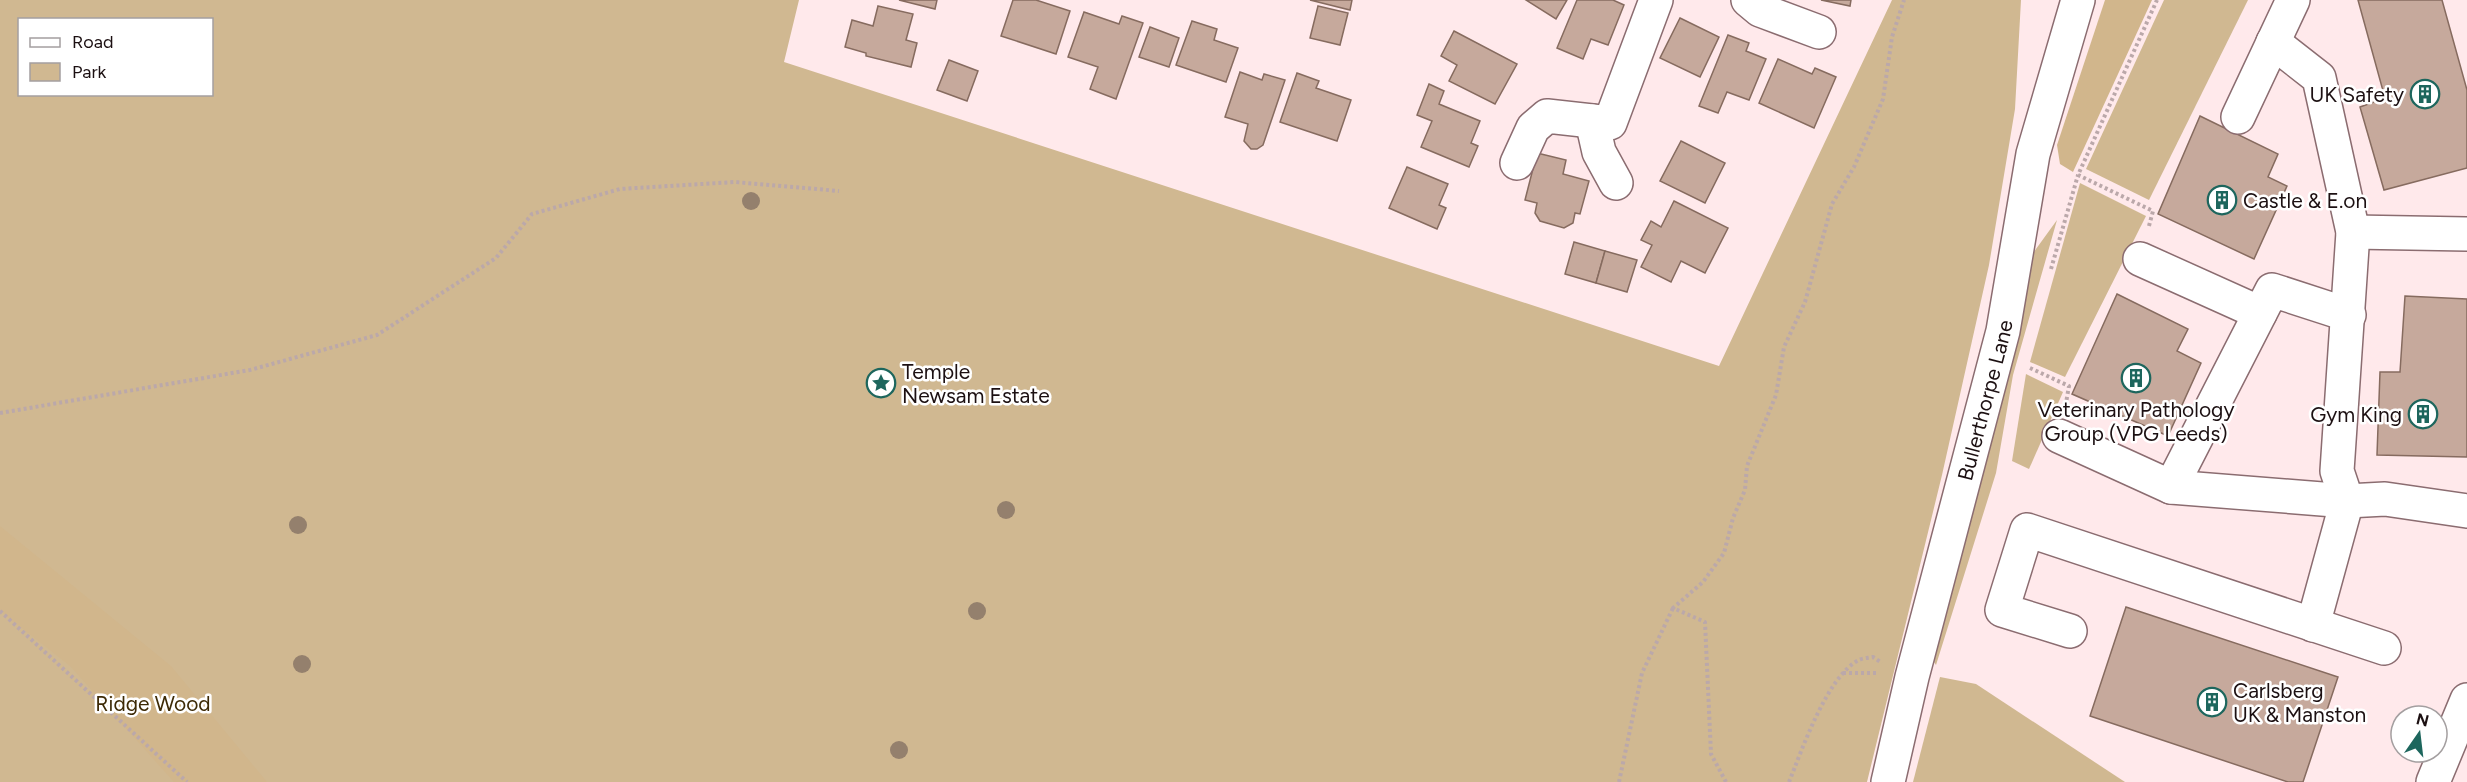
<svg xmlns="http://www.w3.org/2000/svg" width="2467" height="782" font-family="Figtree,sans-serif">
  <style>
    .green { fill: #d0b891; fill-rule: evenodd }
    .forest { fill: #d1b68c }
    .building { fill: #c6a99c; stroke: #866b5f; stroke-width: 1.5 }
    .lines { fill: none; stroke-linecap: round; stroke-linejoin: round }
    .minor-casing { stroke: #8b6c70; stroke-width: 36 }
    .path { stroke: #bba8aa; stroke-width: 4; stroke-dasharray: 3 3; stroke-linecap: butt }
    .minor { stroke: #fff; stroke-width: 33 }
    .tree { fill: #94806d }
    .labels { text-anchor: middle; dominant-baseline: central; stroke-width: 5; stroke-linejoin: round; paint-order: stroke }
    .poi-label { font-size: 21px; fill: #1c1012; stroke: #fff; text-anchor: start }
    .street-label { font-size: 21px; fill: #1c1012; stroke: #fff }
    .park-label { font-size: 21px; fill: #3d2a06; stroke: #fff }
  </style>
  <rect width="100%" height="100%" fill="#ffe9eb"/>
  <!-- green -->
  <g class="green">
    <path d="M0,0H799L784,62L1719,366L1892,0H2021L2015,109L1989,265L1942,475L1867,782H0ZM20,20H212V94H20Z"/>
    <polygon points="2164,0 2248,0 2149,200 2086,169"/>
    <polygon points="2080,183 2146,216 2065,377 2030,362"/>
    <polygon points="2057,220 2013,375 1996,473 1936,665 1934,662 2028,260"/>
    <polygon points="2026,374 2063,392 2029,469 2012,461"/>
    <polygon points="1940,677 1976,684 2125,782 1913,782"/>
  </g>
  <!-- forest -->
  <g class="forest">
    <polygon points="2105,0 2152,0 2073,172 2060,164 2057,145"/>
    <polygon points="0,526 171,666 267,782 174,782 70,666 0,611"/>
  </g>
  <!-- building -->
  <g class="building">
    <polygon points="899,0 937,0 935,9"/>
    <polygon points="1013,0 1036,0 1070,11 1056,54 1001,36"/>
    <polygon points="1310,0 1352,0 1350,10"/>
    <polygon points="1526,0 1567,0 1556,19"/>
    <polygon points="1577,0 1613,0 1624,5 1608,45 1591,39 1583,59 1557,48"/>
    <polygon points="1821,0 1851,0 1850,6"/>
    <polygon points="2358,0 2442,0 2467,90 2467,168 2384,190 2360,107 2385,98"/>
    <polygon points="878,6 913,14 906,40 917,43 911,67 866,56 866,53 845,47 852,20 873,26"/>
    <polygon points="1318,6 1348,13 1340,45 1310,38"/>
    <polygon points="1084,12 1119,24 1122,16 1143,23 1116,99 1090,89 1098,67 1068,57"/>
    <polygon points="1680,18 1719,37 1700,77 1660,58"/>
    <polygon points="1192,21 1217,29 1214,40 1238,48 1226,82 1176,65"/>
    <polygon points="1150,27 1179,38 1169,67 1139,57"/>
    <polygon points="1454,31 1517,64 1495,104 1449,81 1457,65 1441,56"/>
    <polygon points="1728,35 1749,43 1746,51 1766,59 1749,100 1727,92 1718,113 1699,106"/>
    <polygon points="1778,59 1812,74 1815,68 1836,77 1814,128 1759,103"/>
    <polygon points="949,60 978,71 967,101 937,90"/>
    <polygon points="1240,72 1262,80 1264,74 1285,80 1263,145 1257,149 1251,149 1244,141 1248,124 1225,117"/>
    <polygon points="1297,73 1319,81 1316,88 1351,100 1337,141 1280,122"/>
    <polygon points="1429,84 1444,91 1439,104 1480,121 1471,143 1478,146 1469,167 1421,147 1432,121 1417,115"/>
    <polygon points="2200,116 2278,154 2268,177 2287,186 2254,259 2158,214"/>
    <polygon points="1681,141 1725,163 1705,203 1660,181"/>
    <polygon points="1537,153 1566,160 1563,174 1589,181 1580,214 1575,213 1573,223 1564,228 1540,221 1535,213 1537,203 1525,200"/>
    <polygon points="1407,167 1448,184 1439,205 1446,208 1437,229 1389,208"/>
    <polygon points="1674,201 1728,228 1705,273 1681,261 1671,282 1641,267 1652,245 1641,240 1651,221 1661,227"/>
    <polygon points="1574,242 1605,251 1596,283 1565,274"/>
    <polygon points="1605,251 1637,260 1627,292 1596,283"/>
    <polygon points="2117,294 2188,329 2177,351 2201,363 2168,436 2072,394"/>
    <polygon points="2405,296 2467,299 2467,457 2377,455 2380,372 2400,372"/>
    <polygon points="2126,607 2338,677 2303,782 2288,782 2090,716"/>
  </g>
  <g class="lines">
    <!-- minor casing -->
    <g class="minor-casing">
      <g id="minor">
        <polyline points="1748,0 1760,10 1819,32"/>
        <polyline points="2273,42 2319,78 2353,232 2337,471 2347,501 2313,625"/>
        <polyline points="2238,117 2293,0"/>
        <polyline points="1592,121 1599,152 1616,183"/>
        <polyline points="1517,163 1533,128 1547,116 1610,123 1656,0"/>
        <polyline points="2353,232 2467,234"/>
        <polyline points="2140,259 2260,313"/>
        <polyline points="2059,436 2171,487 2347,501 2385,499 2467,511"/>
        <polyline points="2171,487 2272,290 2349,315"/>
        <polyline points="2070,631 2002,610 2027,530 2384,648"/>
        <path id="s1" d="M1888,782L1912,677L2003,331L2033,154L2078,0"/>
        <polyline points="2433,782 2467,700"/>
      </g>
    </g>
    <!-- path -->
    <g class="path">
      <polyline points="2149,226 2153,211 2078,175 2157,0"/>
      <polyline points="2051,269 2078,175"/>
      <polyline points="2030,368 2069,386 2066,403"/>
      <polyline points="0,413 250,370 377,335 496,258 532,214 620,189 735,182 839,191"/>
      <polyline points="0,611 187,782"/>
      <polyline points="1843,673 1877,673"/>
      <polyline points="1619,782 1642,673 1673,608"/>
      <polyline points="1726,782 1711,754 1705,622 1673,608 1703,582 1724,553 1733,518 1745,490 1747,466 1776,395 1784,347 1805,302 1832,204 1854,167 1883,99 1892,37 1904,0"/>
      <path d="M1789,782C1802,750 1827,676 1859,660C1863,658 1868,658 1873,657L1882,663"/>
    </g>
    <!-- minor -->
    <use href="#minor" class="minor"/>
  </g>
  <!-- trees -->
  <g class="tree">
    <circle cx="751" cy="201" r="9"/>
    <circle cx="1006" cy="510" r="9"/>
    <circle cx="298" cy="525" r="9"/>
    <circle cx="977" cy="611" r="9"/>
    <circle cx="302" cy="664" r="9"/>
    <circle cx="899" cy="750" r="9"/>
  </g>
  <!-- icons -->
  <defs>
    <g id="building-ring" transform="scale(1.5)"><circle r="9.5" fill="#fff" stroke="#1d665d" stroke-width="1.5"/><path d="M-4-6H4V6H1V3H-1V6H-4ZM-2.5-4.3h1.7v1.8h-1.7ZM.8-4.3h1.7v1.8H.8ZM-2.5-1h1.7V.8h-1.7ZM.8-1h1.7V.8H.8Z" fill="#1d665d"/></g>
    <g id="sight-ring" transform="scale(1.5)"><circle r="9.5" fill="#fff" stroke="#1d665d" stroke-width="1.5"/><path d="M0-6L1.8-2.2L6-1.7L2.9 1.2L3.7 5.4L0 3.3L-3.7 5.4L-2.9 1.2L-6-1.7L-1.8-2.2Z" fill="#1d665d"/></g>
  </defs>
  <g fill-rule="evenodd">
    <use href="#building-ring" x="2425" y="94"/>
    <use href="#building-ring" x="2222" y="200"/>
    <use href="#building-ring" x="2136" y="378"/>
    <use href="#sight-ring" x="881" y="383"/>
    <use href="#building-ring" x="2423" y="414"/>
    <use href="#building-ring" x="2212" y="702"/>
  </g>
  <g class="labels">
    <!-- poi labels -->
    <g class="poi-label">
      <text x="2404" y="94" text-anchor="end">UK Safety</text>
      <text x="2243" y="200">Castle &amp; E.on</text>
      <text x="902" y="371">Temple<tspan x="902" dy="24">Newsam Estate</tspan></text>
      <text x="2136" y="409" text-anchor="middle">Veterinary Pathology<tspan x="2136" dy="24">Group (VPG Leeds)</tspan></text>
      <text x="2402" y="414" text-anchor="end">Gym King</text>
      <text x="2233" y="690">Carlsberg<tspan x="2233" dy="24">UK &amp; Manston</tspan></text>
    </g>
    <!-- street labels -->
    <g class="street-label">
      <text stroke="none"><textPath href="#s1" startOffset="394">Bullerthorpe Lane</textPath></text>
    </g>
    <!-- park labels -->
    <g class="park-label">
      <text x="153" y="703">Ridge Wood</text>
    </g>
  </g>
  <!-- legend -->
  <rect x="18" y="18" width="195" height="78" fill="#ffffff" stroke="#a49fa0" stroke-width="1.5"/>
  <rect x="30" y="38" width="30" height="9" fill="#ffffff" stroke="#a49fa0" stroke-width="1.5"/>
  <text x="72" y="48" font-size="18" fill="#1c1012">Road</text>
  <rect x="30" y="63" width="30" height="18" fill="#d0b891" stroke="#a49fa0" stroke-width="1.5"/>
  <text x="72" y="78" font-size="18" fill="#1c1012">Park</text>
  <!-- north arrow -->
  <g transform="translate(2419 734) rotate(14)"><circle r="28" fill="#ffffff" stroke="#a49fa0" stroke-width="1.5"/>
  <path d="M0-4.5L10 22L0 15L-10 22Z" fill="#1d665d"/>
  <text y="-9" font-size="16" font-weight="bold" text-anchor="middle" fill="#1c1012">N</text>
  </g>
</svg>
